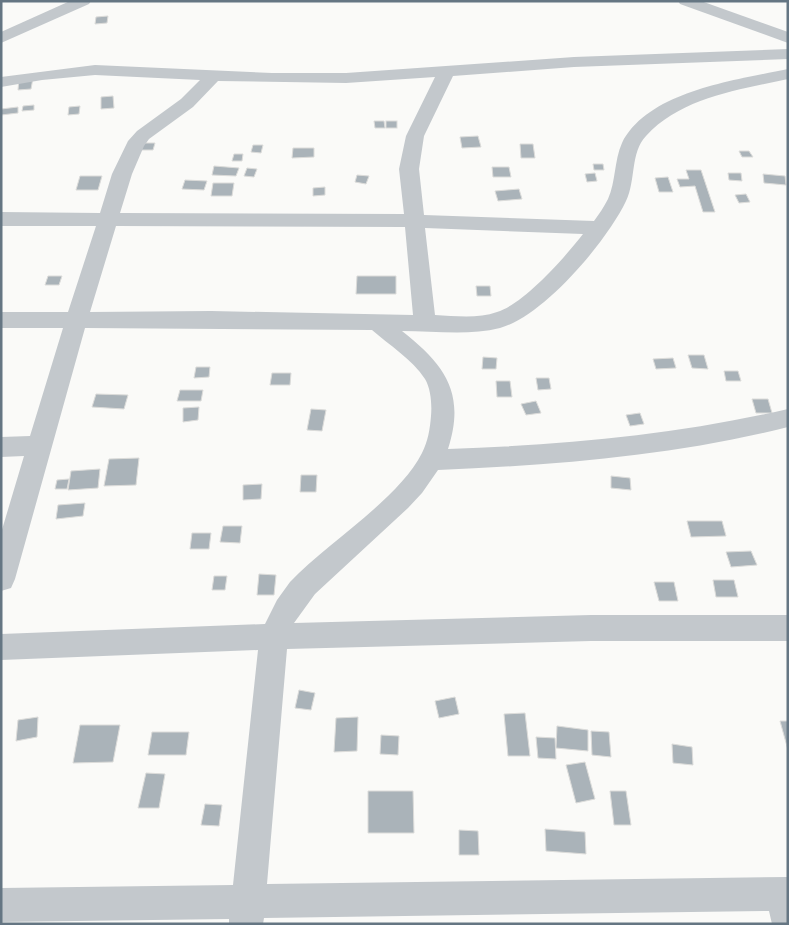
<svg xmlns="http://www.w3.org/2000/svg" width="789" height="925" font-family="'Golos Text',sans-serif">
  <style>
    .building { fill: #aab3b9; stroke: #dcdcda }
    .lines { fill: none; stroke-linecap: round; stroke-linejoin: round }
    .street { fill: #c3c8cc; fill-rule: evenodd }
  </style>
  <rect width="100%" height="100%" fill="#fafaf8"/>
  <!-- building -->
  <g class="building">
    <polygon points="108,16 107,23 95,24 96,17"/>
    <polygon points="33,78 31,89 18,90 19,79"/>
    <polygon points="113,96 114,108 101,109 101,97"/>
    <polygon points="34,105 34,110 22,111 23,106"/>
    <polygon points="80,106 79,114 68,115 69,107"/>
    <polygon points="18,107 18,113 1,115 1,109"/>
    <polygon points="374,121 384,121 385,128 375,128"/>
    <rect x="386" y="121" width="11" height="7"/>
    <polygon points="478,136 481,147 462,148 460,137"/>
    <polygon points="143,143 155,143 153,150 141,150"/>
    <polygon points="520,144 533,144 535,158 521,158"/>
    <polygon points="253,145 263,145 261,153 251,152"/>
    <polygon points="293,148 314,148 314,157 292,158"/>
    <polygon points="739,151 749,151 753,157 742,157"/>
    <polygon points="234,154 243,154 242,161 232,161"/>
    <polygon points="593,164 603,164 604,170 594,170"/>
    <polygon points="214,166 239,168 236,176 212,175"/>
    <polygon points="492,167 509,167 511,177 493,177"/>
    <polygon points="247,168 257,169 254,177 244,176"/>
    <polygon points="686,170 701,170 715,212 703,212 695,186 680,187 677,179 689,179"/>
    <polygon points="595,173 597,181 587,182 585,174"/>
    <polygon points="728,173 741,173 742,181 729,180"/>
    <polygon points="763,174 785,176 786,185 764,183"/>
    <polygon points="357,175 369,176 366,184 355,182"/>
    <polygon points="80,176 102,176 98,190 76,190"/>
    <polygon points="668,177 673,192 659,192 655,178"/>
    <polygon points="185,180 207,181 204,190 182,189"/>
    <polygon points="213,183 234,183 232,196 211,196"/>
    <polygon points="325,187 325,195 313,196 313,188"/>
    <polygon points="519,189 522,199 498,201 495,191"/>
    <polygon points="746,194 750,202 739,203 735,195"/>
    <polygon points="48,276 62,276 59,285 45,285"/>
    <polygon points="357,276 396,276 396,294 356,294"/>
    <polygon points="476,286 490,286 491,296 477,296"/>
    <polygon points="688,355 704,355 708,369 692,368"/>
    <polygon points="483,357 497,358 496,369 482,369"/>
    <polygon points="673,358 676,368 656,369 653,359"/>
    <polygon points="196,367 210,367 209,377 194,378"/>
    <polygon points="724,371 738,371 741,381 726,381"/>
    <polygon points="272,373 291,373 290,385 270,385"/>
    <polygon points="536,378 549,378 551,389 538,390"/>
    <polygon points="496,381 510,381 512,397 497,397"/>
    <polygon points="180,390 203,390 201,401 177,401"/>
    <polygon points="96,394 128,395 124,409 92,407"/>
    <polygon points="752,399 768,399 772,413 756,413"/>
    <polygon points="536,401 541,413 526,415 521,404"/>
    <polygon points="199,407 198,420 183,422 183,408"/>
    <polygon points="311,409 326,410 322,431 307,430"/>
    <polygon points="640,413 644,424 630,426 626,415"/>
    <polygon points="139,458 136,485 104,486 109,459"/>
    <polygon points="100,469 98,488 68,490 71,471"/>
    <polygon points="301,475 317,475 316,492 300,492"/>
    <polygon points="611,476 630,478 631,490 611,488"/>
    <polygon points="69,479 67,489 55,489 57,480"/>
    <polygon points="262,484 261,499 243,500 243,485"/>
    <polygon points="85,503 83,516 56,519 58,505"/>
    <polygon points="687,521 722,521 726,536 691,537"/>
    <polygon points="223,526 242,526 240,543 220,542"/>
    <polygon points="192,533 211,533 209,549 190,549"/>
    <polygon points="751,551 757,565 731,567 726,552"/>
    <polygon points="259,574 276,575 274,595 257,595"/>
    <polygon points="214,576 227,576 225,590 212,590"/>
    <polygon points="713,580 734,580 738,597 716,597"/>
    <polygon points="654,582 674,582 678,601 659,601"/>
    <polygon points="299,690 315,693 311,710 295,708"/>
    <polygon points="455,697 459,714 439,718 435,701"/>
    <polygon points="525,713 530,756 508,756 504,714"/>
    <polygon points="38,717 37,737 16,741 18,720"/>
    <polygon points="358,717 357,751 334,752 336,718"/>
    <polygon points="780,721 788,721 788,750"/>
    <polygon points="80,725 120,725 113,762 73,763"/>
    <polygon points="557,726 588,730 588,751 556,748"/>
    <polygon points="591,731 609,732 611,757 592,755"/>
    <polygon points="152,732 189,732 186,755 148,755"/>
    <polygon points="381,735 399,736 398,755 380,754"/>
    <polygon points="536,737 555,738 556,759 538,758"/>
    <polygon points="672,744 692,747 693,765 673,763"/>
    <polygon points="585,762 595,799 576,803 566,765"/>
    <polygon points="146,773 165,774 159,808 138,808"/>
    <polygon points="368,791 413,791 414,833 368,833"/>
    <polygon points="610,791 626,791 631,825 614,825"/>
    <polygon points="205,804 222,805 219,826 201,825"/>
    <polygon points="545,829 585,832 586,854 546,851"/>
    <polygon points="459,830 478,831 479,855 459,855"/>
  </g>
  <g class="lines">
    <!-- street -->
    <g class="street">
      <polygon points="70,1 91,1 89,4 1,43 1,32"/>
      <polygon points="678,1 701,1 788,32 788,43 680,4"/>
      <path d="M788,49V59L574,67L453,76L424,136L419,169L424,215L594,221C599,214 604,207 608,199C616,181 614,161 622,143C648,91 736,80 788,69V79C739,90 682,97 646,136C630,153 636,181 626,201C607,241 544,316 500,328C469,336 434,331 402,331C445,365 466,393 448,449C563,445 676,435 788,409V427C672,456 556,465 438,470L422,493L408,508L315,594L294,623L591,615H788V641H591L287,649L267,884L788,877V924H772L769,911L264,918L263,924H229V919L1,922V888L233,885L258,650L1,660V634L265,624L277,600L290,582C327,543 399,499 422,453C428,441 430,429 431,416C432,405 431,389 425,379C412,359 389,345 372,330L85,328L15,579L11,588L1,591V533L24,456L1,457V437L30,436L63,328H1V312H68L96,226H1V212L100,213L112,174L128,141L137,131L181,99L200,80L95,75L42,80L1,87V77L95,65L272,73H346L574,57ZM435,77L406,136L399,169L404,214L120,213L132,174L144,146L149,139L193,107L218,81L346,83ZM116,226L405,227L413,315L211,311L90,312ZM425,228L583,234C566,256 524,304 497,312C478,319 455,316 435,315Z"/>
    </g>
  </g>
  <!-- border -->
  <rect width="789" height="925" fill="none" stroke="#657683" stroke-width="5"/>
</svg>
